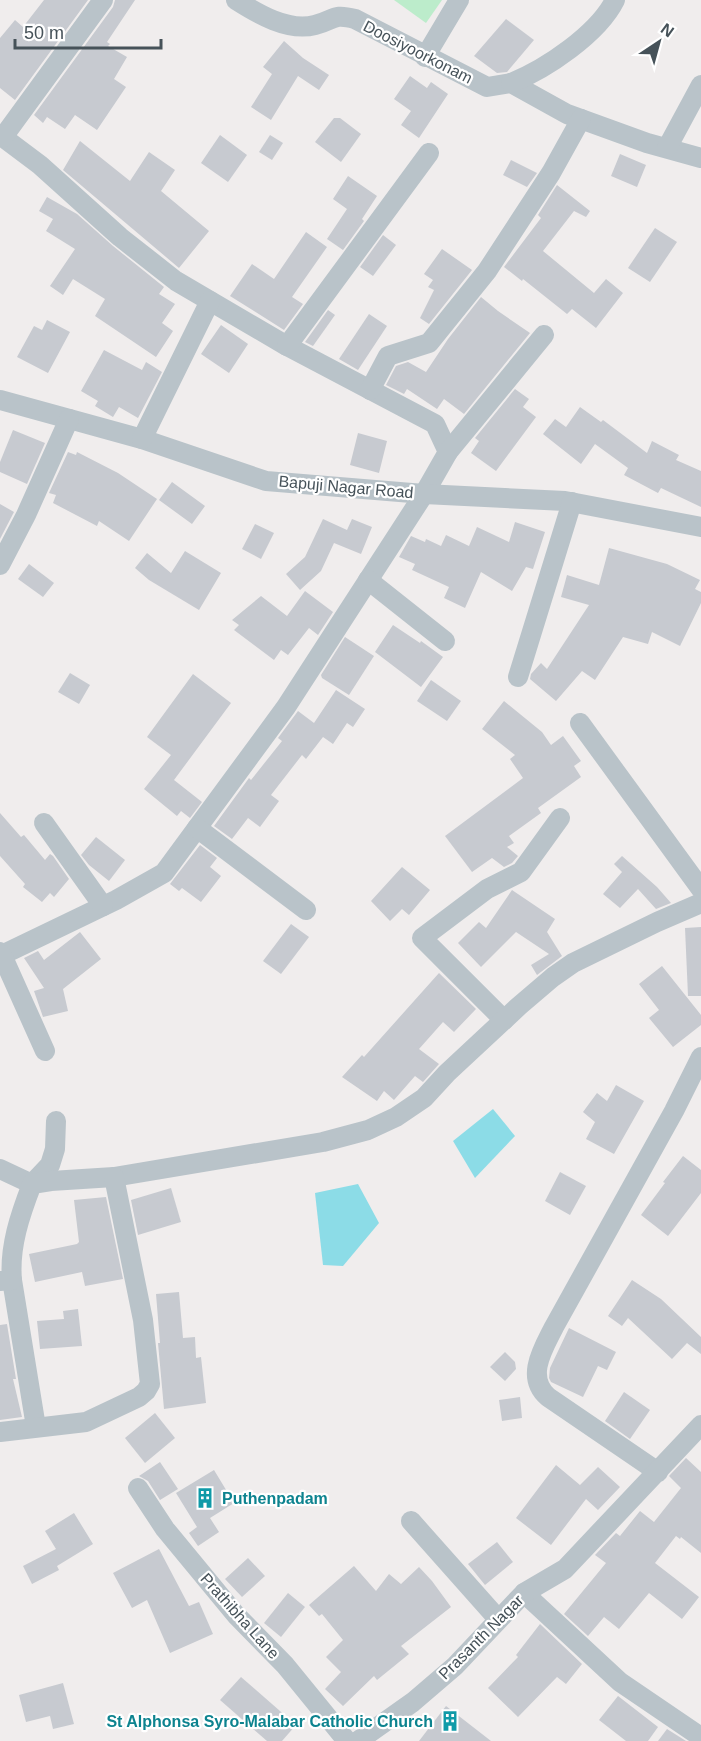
<svg xmlns="http://www.w3.org/2000/svg" width="701" height="1741" font-family="Helvetica,sans-serif">
  <style>
    .green { fill: #bceccb }
    .water { fill: #8cdce7 }
    .building { fill: #c7cad0 }
    .lines { fill: none; stroke-linecap: round; stroke-linejoin: round }
    .minor { stroke: #b9c3c9; stroke-width: 20 }
    .labels { text-anchor: middle; dominant-baseline: central; stroke-width: 4.5; stroke-linejoin: round; paint-order: stroke }
    .street-label { font-size: 16px; fill: #465259; stroke: #fff }
    .culture-label { font-size: 16px; font-weight: bold; fill: #0d838f; stroke: #fff; text-anchor: start }
  </style>
  <rect width="100%" height="100%" fill="#f0eded"/>
  <!-- green -->
  <polygon class="green" points="394,0 442,0 426,23"/>
  <!-- water -->
  <g class="water">
    <polygon points="493,1109 515,1136 475,1178 453,1141"/>
    <polygon points="358,1184 379,1223 343,1266 323,1265 315,1193"/>
  </g>
  <!-- building -->
  <g class="building">
    <polygon points="44,0 88,0 15,100 0,88 0,38 15,20 23,27"/>
    <polygon points="115,0 135,0 107,42 110,44 108,46 127,57 114,79 126,87 97,130 75,115 65,129 47,117 43,123 34,115 113,7"/>
    <polygon points="506,19 534,40 507,72 497,73 474,56"/>
    <polygon points="284,41 303,58 329,75 319,90 298,76 271,120 251,107 272,74 263,67"/>
    <polygon points="410,76 427,88 431,82 448,94 419,138 401,125 411,111 394,99"/>
    <polygon points="334,118 340,118 361,134 341,162 315,142"/>
    <polygon points="220,135 247,155 228,182 201,163"/>
    <polygon points="270,135 283,143 272,160 259,152"/>
    <polygon points="80,141 130,181 149,152 175,170 161,191 209,231 179,268 63,170"/>
    <polygon points="620,154 646,165 637,187 611,176"/>
    <polygon points="511,160 537,173 527,187 503,175"/>
    <polygon points="348,176 377,196 362,219 364,221 343,250 327,239 347,209 333,199"/>
    <polygon points="557,185 590,211 586,217 574,211 543,251 594,293 606,279 623,293 596,328 572,309 567,314 523,279 522,281 504,267 541,218 538,215"/>
    <polygon points="47,197 77,214 113,246 164,287 159,294 175,304 162,323 173,331 156,357 95,316 105,299 73,279 63,295 50,286 75,249 46,231 53,219 39,211"/>
    <polygon points="655,228 677,242 650,282 628,268"/>
    <polygon points="306,232 327,247 292,297 303,304 284,330 230,296 252,264 274,279"/>
    <polygon points="383,235 396,245 373,276 360,267"/>
    <polygon points="442,249 472,270 429,324 420,318 434,290 428,287 433,280 424,274"/>
    <polygon points="481,297 498,311 530,333 464,414 444,399 437,409 407,389 404,394 386,385 396,366 408,362 426,372 448,339"/>
    <polygon points="328,310 335,315 313,346 305,342"/>
    <polygon points="369,314 387,326 358,370 339,359"/>
    <polygon points="47,320 70,332 48,373 17,357 34,326 42,330"/>
    <polygon points="221,325 248,344 229,373 201,354"/>
    <polygon points="104,350 142,370 146,362 162,372 138,418 119,407 113,417 95,406 98,401 81,391"/>
    <polygon points="515,389 529,399 523,407 536,417 496,471 471,453 479,441 475,438"/>
    <polygon points="580,407 601,422 603,420 647,453 652,441 679,455 676,460 701,471 701,507 661,488 658,493 624,475 628,468 595,444 581,464 543,434 555,419 566,427"/>
    <polygon points="13,430 45,443 27,484 0,472 0,462"/>
    <polygon points="358,433 387,441 379,473 350,465"/>
    <polygon points="68,452 76,455 77,452 118,473 157,499 129,541 99,521 97,526 53,503 56,495 49,493"/>
    <polygon points="172,482 205,506 192,524 159,500"/>
    <polygon points="0,504 14,512 0,539"/>
    <polygon points="323,519 347,530 352,519 372,527 361,554 334,543 321,571 300,590 286,574 305,557"/>
    <polygon points="515,522 545,532 533,569 526,567 512,591 481,572 465,608 444,598 449,587 412,570 415,564 399,557 411,536 425,542 426,539 441,546 446,535 469,546 477,527 509,542"/>
    <polygon points="255,524 274,533 261,559 242,549"/>
    <polygon points="609,548 667,564 700,580 695,589 701,592 701,603 680,646 652,632 648,644 623,637 595,680 582,671 556,701 530,679 531,674 541,663 547,669 589,605 561,597 567,575 599,585"/>
    <polygon points="185,551 221,573 199,610 149,580 135,568 147,553 171,573"/>
    <polygon points="29,564 54,583 43,597 18,579"/>
    <polygon points="305,591 333,612 318,635 309,628 288,655 281,650 274,660 234,630 239,625 232,620 261,596 287,616"/>
    <polygon points="393,625 420,643 421,641 443,657 421,687 375,652"/>
    <polygon points="345,637 374,656 349,695 322,678 321,675"/>
    <polygon points="70,673 90,685 79,704 58,692"/>
    <polygon points="193,674 231,703 174,780 202,802 190,818 181,811 177,816 144,789 171,755 147,737"/>
    <polygon points="431,680 461,701 447,721 417,701"/>
    <polygon points="336,690 365,709 353,727 347,723 333,744 323,737 306,759 302,755 271,795 279,801 260,827 248,818 232,839 214,826 249,778 251,780 282,741 278,738 298,711 314,723"/>
    <polygon points="504,701 542,732 551,745 563,736 581,761 574,766 581,777 538,808 541,813 509,836 514,843 507,847 518,856 512,863 504,867 492,858 472,872 445,836 523,778 510,759 515,755 482,729"/>
    <polygon points="0,813 21,837 24,835 45,860 50,854 53,856 69,879 54,897 50,893 42,902 23,887 25,884 0,856"/>
    <polygon points="96,837 125,860 109,881 89,865 81,855"/>
    <polygon points="200,845 217,858 210,867 221,876 201,902 182,888 179,891 170,884"/>
    <polygon points="622,856 657,887 671,903 656,909 638,889 620,908 603,894 622,872 614,864"/>
    <polygon points="402,867 430,890 409,915 402,909 390,921 371,901"/>
    <polygon points="512,890 555,919 547,932 562,956 537,975 531,965 549,954 516,932 481,967 458,943 479,922 486,928"/>
    <polygon points="291,924 309,937 281,974 263,961"/>
    <polygon points="701,927 701,996 688,996 685,928"/>
    <polygon points="80,932 101,959 63,989 68,1011 43,1017 34,991 44,988 24,958 38,951 44,960"/>
    <polygon points="662,966 701,1015 701,1025 673,1047 649,1018 659,1010 639,984"/>
    <polygon points="439,973 476,1009 454,1032 443,1022 419,1049 439,1064 423,1082 415,1076 394,1100 384,1091 377,1101 342,1077 362,1055 364,1057"/>
    <polygon points="616,1085 644,1101 614,1154 586,1139 595,1122 583,1112 597,1093 607,1101"/>
    <polygon points="683,1156 701,1170 701,1193 668,1236 641,1215 665,1183 663,1182"/>
    <polygon points="560,1172 586,1186 570,1215 545,1201"/>
    <polygon points="171,1188 181,1222 138,1235 131,1200"/>
    <polygon points="106,1197 123,1279 85,1286 82,1272 35,1282 29,1254 77,1244 79,1242 74,1200"/>
    <polygon points="632,1280 661,1299 701,1337 701,1354 687,1343 672,1359 628,1318 622,1326 608,1316"/>
    <polygon points="179,1292 183,1338 195,1337 196,1358 201,1357 206,1403 164,1409 158,1343 160,1343 156,1294"/>
    <polygon points="78,1309 82,1346 40,1349 37,1321 64,1319 63,1311"/>
    <polygon points="7,1324 16,1379 13,1379 22,1417 0,1420 0,1325"/>
    <polygon points="569,1328 616,1352 607,1370 598,1366 583,1397 551,1382 549,1378 550,1368"/>
    <polygon points="505,1352 515,1362 516,1369 505,1381 490,1367"/>
    <polygon points="624,1392 650,1410 630,1439 605,1421"/>
    <polygon points="520,1397 522,1418 502,1421 499,1400"/>
    <polygon points="155,1413 175,1438 145,1463 125,1438"/>
    <polygon points="686,1458 701,1472 701,1553 681,1537 680,1539 676,1536 655,1563 699,1597 682,1619 649,1593 619,1629 604,1617 588,1636 564,1614 606,1563 595,1555 616,1533 620,1536 640,1511 654,1522 681,1488 669,1476"/>
    <polygon points="160,1462 178,1489 160,1500 148,1481 139,1476"/>
    <polygon points="556,1465 580,1485 598,1467 620,1487 598,1510 586,1499 551,1545 516,1518"/>
    <polygon points="214,1470 234,1503 210,1518 219,1532 198,1546 189,1533 197,1527 176,1493"/>
    <polygon points="74,1513 93,1544 57,1566 59,1570 32,1584 23,1566 56,1549 45,1531"/>
    <polygon points="497,1542 513,1562 485,1585 468,1564"/>
    <polygon points="159,1549 189,1606 199,1602 213,1634 170,1653 147,1600 132,1608 113,1573"/>
    <polygon points="248,1558 265,1576 242,1597 225,1579"/>
    <polygon points="354,1566 376,1591 389,1574 401,1584 419,1567 432,1581 451,1607 401,1646 409,1654 377,1680 374,1676 343,1706 325,1689 341,1672 326,1657 343,1640 322,1614 319,1616 309,1605"/>
    <polygon points="288,1593 305,1607 281,1637 264,1623"/>
    <polygon points="540,1624 582,1664 566,1684 557,1677 518,1717 488,1688 518,1657 516,1655"/>
    <polygon points="241,1677 296,1725 282,1741 267,1741 220,1700"/>
    <polygon points="63,1683 74,1724 53,1729 50,1716 26,1722 19,1695"/>
    <polygon points="618,1696 658,1727 648,1741 626,1741 599,1720"/>
    <polygon points="446,1706 491,1741 419,1741"/>
    <polygon points="667,1729 686,1741 658,1741"/>
  </g>
  <g class="lines">
    <!-- minor -->
    <g class="minor">
      <path d="M236,0C258,14 288,32 315,25C335,20 332,13 355,19L487,87L511,83L567,114L647,143L701,158"/>
      <polyline points="425,57 459,0"/>
      <path d="M511,83C546,69 598,34 615,0"/>
      <polyline points="0,135 40,165 120,237 176,281 287,346 435,424 448,452 424,494 286,707 164,873 116,900 2,955 0,952"/>
      <polyline points="3,137 103,0"/>
      <polyline points="667,148 701,85"/>
      <polyline points="287,346 429,153"/>
      <polyline points="370,390 388,356 429,343 487,271 551,173 581,119"/>
      <polyline points="0,400 142,439 266,481 424,494 565,501 701,527"/>
      <polyline points="142,439 210,301"/>
      <polyline points="448,452 544,335"/>
      <polyline points="0,565 26,515 69,419"/>
      <polyline points="368,580 445,641"/>
      <polyline points="518,677 572,502"/>
      <polyline points="580,723 701,889"/>
      <polyline points="44,823 103,906"/>
      <polyline points="197,828 306,910"/>
      <polyline points="2,955 45,1051"/>
      <polyline points="504,1020 422,938 487,889 521,872 560,818"/>
      <polyline points="0,1169 32,1184 50,1165 55,1149 56,1121"/>
      <polyline points="12,1280 36,1427"/>
      <path d="M0,1281L12,1280C9,1247 20,1215 32,1184L51,1181L114,1177L323,1142L368,1130L396,1117L424,1098L447,1073L519,1006L553,977L573,963L657,922L701,903"/>
      <polyline points="0,1432 86,1422 139,1397 146,1391 150,1384 143,1320 114,1177"/>
      <path d="M658,1472L548,1397C525,1377 543,1349 554,1327L674,1111L701,1057"/>
      <polyline points="138,1488 165,1529 236,1615 285,1665 347,1741"/>
      <polyline points="411,1521 498,1619"/>
      <polyline points="524,1593 620,1682 701,1737"/>
      <polyline points="358,1741 413,1702 455,1666 524,1593 565,1569 701,1425"/>
    </g>
  </g>
  <!-- icons -->
  <defs>
    <g id="building-bare" transform="scale(1.62)"><path d="M-4-6H4V6H1V3H-1V6H-4ZM-2.5-4.3h1.7v1.8h-1.7ZM.8-4.3h1.7v1.8H.8ZM-2.5-1h1.7V.8h-1.7ZM.8-1h1.7V.8H.8Z" fill="#0f9aa8" stroke="#fff" stroke-width="2.5" paint-order="stroke"/></g>
  </defs>
  <g fill-rule="evenodd">
    <use href="#building-bare" x="205" y="1498"/>
    <use href="#building-bare" x="450" y="1721"/>
  </g>
  <g class="labels">
    <!-- street labels -->
    <g class="street-label">
      <text transform="translate(418 52) rotate(27)">Doosiyoorkonam</text>
      <text transform="translate(346 487) rotate(5)">Bapuji Nagar Road</text>
      <text transform="translate(240 1616) rotate(48)">Prathibha Lane</text>
      <text transform="translate(481 1637) rotate(-45)">Prasanth Nagar</text>
    </g>
    <!-- culture labels -->
    <g class="culture-label">
      <text x="222" y="1498">Puthenpadam</text>
      <text x="433" y="1721" text-anchor="end">St Alphonsa Syro-Malabar Catholic Church</text>
    </g>
  </g>
  <!-- north arrow -->
  <g transform="translate(659 42) rotate(36)" stroke="#ffffff" stroke-width="4.5" paint-order="stroke">
  <path d="M0-4.5L10 22L0 15L-10 22Z" fill="#465259"/>
  <text y="-9" font-size="16" font-weight="bold" text-anchor="middle" fill="#465259">N</text>
  </g>
  <!-- scale -->
  <path d="M15 39v9h146v-9" fill="none" stroke="#465259" stroke-width="3"/>
  <text x="24" y="39" font-size="18" fill="#465259" stroke="#ffffff" stroke-width="4.5" paint-order="stroke">50 m</text>
</svg>
